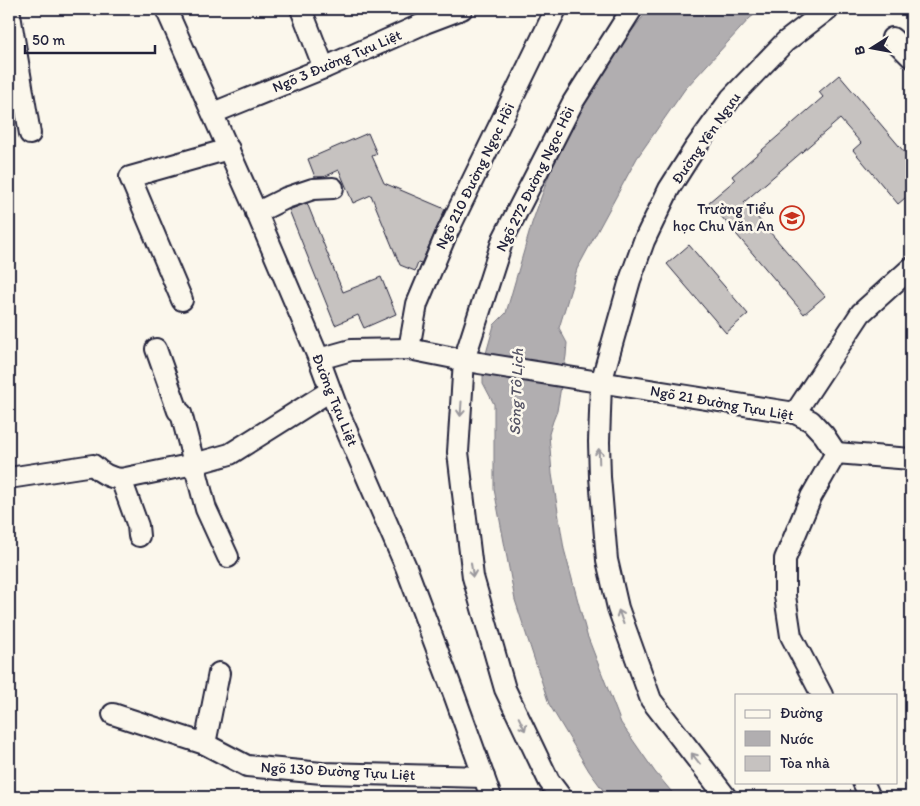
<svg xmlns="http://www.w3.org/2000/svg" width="920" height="806" font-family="Itim,sans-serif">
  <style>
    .water { fill: #b1aeb0; stroke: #787681 }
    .building { fill: #c6c2c0; stroke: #22223b }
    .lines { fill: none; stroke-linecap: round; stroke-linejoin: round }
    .minor-casing { stroke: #22223b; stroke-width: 24 }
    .minor { stroke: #fbf7ec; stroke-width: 20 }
    .oneway { stroke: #99979c }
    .labels { text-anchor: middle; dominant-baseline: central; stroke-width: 5; stroke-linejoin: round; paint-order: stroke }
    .street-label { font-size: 15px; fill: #22223b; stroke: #fbf7ec }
    .poi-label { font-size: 15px; fill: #22223b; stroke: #fbf7ec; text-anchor: end }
    .water-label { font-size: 16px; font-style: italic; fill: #545364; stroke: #fbf7ec }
  </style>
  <rect width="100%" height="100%" fill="#fbf7ec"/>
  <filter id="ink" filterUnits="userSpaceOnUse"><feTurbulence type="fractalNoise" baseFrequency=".02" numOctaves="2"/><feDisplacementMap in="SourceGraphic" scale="10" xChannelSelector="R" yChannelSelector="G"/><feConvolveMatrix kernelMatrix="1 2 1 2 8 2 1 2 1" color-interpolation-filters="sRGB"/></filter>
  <g filter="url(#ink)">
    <!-- water -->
    <polygon class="water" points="649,9 762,9 750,18 685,89 637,158 577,269 559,328 567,343 566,356 557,411 553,421 549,434 552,474 564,549 587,635 621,723 655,772 676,797 608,797 589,771 549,704 515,600 494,489 494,404 483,383 483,364 494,325 506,313 532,223 557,152 600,72"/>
    <!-- building -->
    <g class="building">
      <polygon points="839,75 911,160 911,193 898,204 853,150 861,143 840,119 744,202 825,296 804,314 709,202 735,180 732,176 823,97 819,92"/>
      <polygon points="368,133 377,154 372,156 384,183 445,209 421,264 418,263 415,271 400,265 371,195 353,203 339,170 324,177 315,177 308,159"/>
      <polygon points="307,203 343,292 381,277 396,314 364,328 358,315 335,325 289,210"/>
      <polygon points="689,245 748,314 726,333 667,264"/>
    </g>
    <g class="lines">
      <!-- minor casing -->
      <g class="minor-casing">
        <g id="minor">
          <polyline points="9,9 30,134"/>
          <polyline points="166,9 258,216 319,359 339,413 406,567 455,697 491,797"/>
          <polyline points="301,9 324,68"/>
          <polyline points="892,38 911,57"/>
          <polyline points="213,113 324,68 425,23 462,9"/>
          <polyline points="256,213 286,198 313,189 333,188"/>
          <polyline points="182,300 130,177 229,149"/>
          <polyline points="156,349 178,411 181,413 206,509 228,557"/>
          <polyline points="409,349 417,304 446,235 556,9"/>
          <polyline points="319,359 351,350 409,349 479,363 795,413 811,421 824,435 836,453"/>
          <polyline points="795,413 861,313 911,268"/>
          <polyline points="836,453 911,459"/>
          <path d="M9,478L93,465C101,473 109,478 121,479L194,464L230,454L330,391"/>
          <polyline points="121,479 138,526 139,536"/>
          <polyline points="822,695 791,636 785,596 785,559 811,497 836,453"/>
          <polyline points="113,714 205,744 247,766 322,773 484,777"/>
          <polyline points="205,744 219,673"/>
          <polyline points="863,782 870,797"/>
          <polyline points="561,797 549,781 505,689 473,577 458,452 464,360 503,239 573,102 632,9"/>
          <polyline points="726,797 651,700 618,608 607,560 600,477 599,442 601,383 630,280 644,241 669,189 695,148 731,98 785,42 828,9"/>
        </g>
      </g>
      <!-- minor -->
      <use href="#minor" class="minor"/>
    </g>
    <!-- one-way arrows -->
    <defs><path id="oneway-shaft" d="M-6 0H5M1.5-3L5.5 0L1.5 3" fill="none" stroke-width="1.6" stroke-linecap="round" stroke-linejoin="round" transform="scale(1.25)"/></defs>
    <g class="oneway">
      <use href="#oneway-shaft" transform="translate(461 409) rotate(94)"/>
      <use href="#oneway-shaft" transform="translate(599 456) rotate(-92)"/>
      <use href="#oneway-shaft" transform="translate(472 570) rotate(82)"/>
      <use href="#oneway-shaft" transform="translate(621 617) rotate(-110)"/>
      <use href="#oneway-shaft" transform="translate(522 724) rotate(64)"/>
      <use href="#oneway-shaft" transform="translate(696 759) rotate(-128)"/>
    </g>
  </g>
  <!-- icons -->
  <defs>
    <g id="school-ring" transform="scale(1.25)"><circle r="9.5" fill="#fbf7ec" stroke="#c8321e" stroke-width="1.5"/><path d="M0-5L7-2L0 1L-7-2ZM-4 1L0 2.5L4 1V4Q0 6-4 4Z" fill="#c8321e"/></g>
  </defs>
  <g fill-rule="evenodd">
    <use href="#school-ring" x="792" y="218"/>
  </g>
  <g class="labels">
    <!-- street labels -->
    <g class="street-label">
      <text transform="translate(337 61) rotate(-23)">Ngõ 3 Đường Tựu Liệt</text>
      <text transform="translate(706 138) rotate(-55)">Đường Yên Ngưu</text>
      <text transform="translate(475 176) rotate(-64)">Ngõ 210 Đường Ngọc Hồi</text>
      <text transform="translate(535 179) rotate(-64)">Ngõ 272 Đường Ngọc Hồi</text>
      <text transform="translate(335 400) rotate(68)">Đường Tựu Liệt</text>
      <text transform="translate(722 403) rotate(10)">Ngõ 21 Đường Tựu Liệt</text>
      <text transform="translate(338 771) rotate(3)">Ngõ 130 Đường Tựu Liệt</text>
    </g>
    <!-- poi labels -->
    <g class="poi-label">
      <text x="774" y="209">Trường Tiểu<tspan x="774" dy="17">học Chu Văn An</tspan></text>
    </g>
    <!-- water labels -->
    <g class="water-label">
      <text transform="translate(516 392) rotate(-88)">Sông Tô Lịch</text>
    </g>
  </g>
  <!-- margin -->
  <rect width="920" height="806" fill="none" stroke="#fbf7ec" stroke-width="30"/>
  <rect x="15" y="15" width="890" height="776" fill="none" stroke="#22223b" stroke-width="2" filter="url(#ink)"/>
  <!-- legend -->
  <rect x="735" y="694" width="162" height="90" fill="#fbf7ec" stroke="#a4a2a5"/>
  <rect x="745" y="710" width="25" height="8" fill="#fbf7ec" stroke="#a4a2a5"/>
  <text x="780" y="718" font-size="15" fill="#22223b">Đường</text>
  <rect x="745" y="731" width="25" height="15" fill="#b1aeb0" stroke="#a4a2a5"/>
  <text x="780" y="744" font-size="15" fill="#22223b">Nước</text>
  <rect x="745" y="756" width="25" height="15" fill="#c6c2c0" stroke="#a4a2a5"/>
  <text x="780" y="768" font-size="15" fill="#22223b">Tòa nhà</text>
  <!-- north arrow -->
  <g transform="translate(872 48) rotate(259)" stroke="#fbf7ec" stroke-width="4" paint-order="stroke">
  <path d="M0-4L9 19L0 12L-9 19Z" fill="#22223b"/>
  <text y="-8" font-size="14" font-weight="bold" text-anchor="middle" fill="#22223b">B</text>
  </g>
  <!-- scale -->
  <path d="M25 45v8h130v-8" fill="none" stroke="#22223b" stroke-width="2.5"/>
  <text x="32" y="45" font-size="15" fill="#22223b" stroke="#fbf7ec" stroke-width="4" paint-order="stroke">50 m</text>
</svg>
